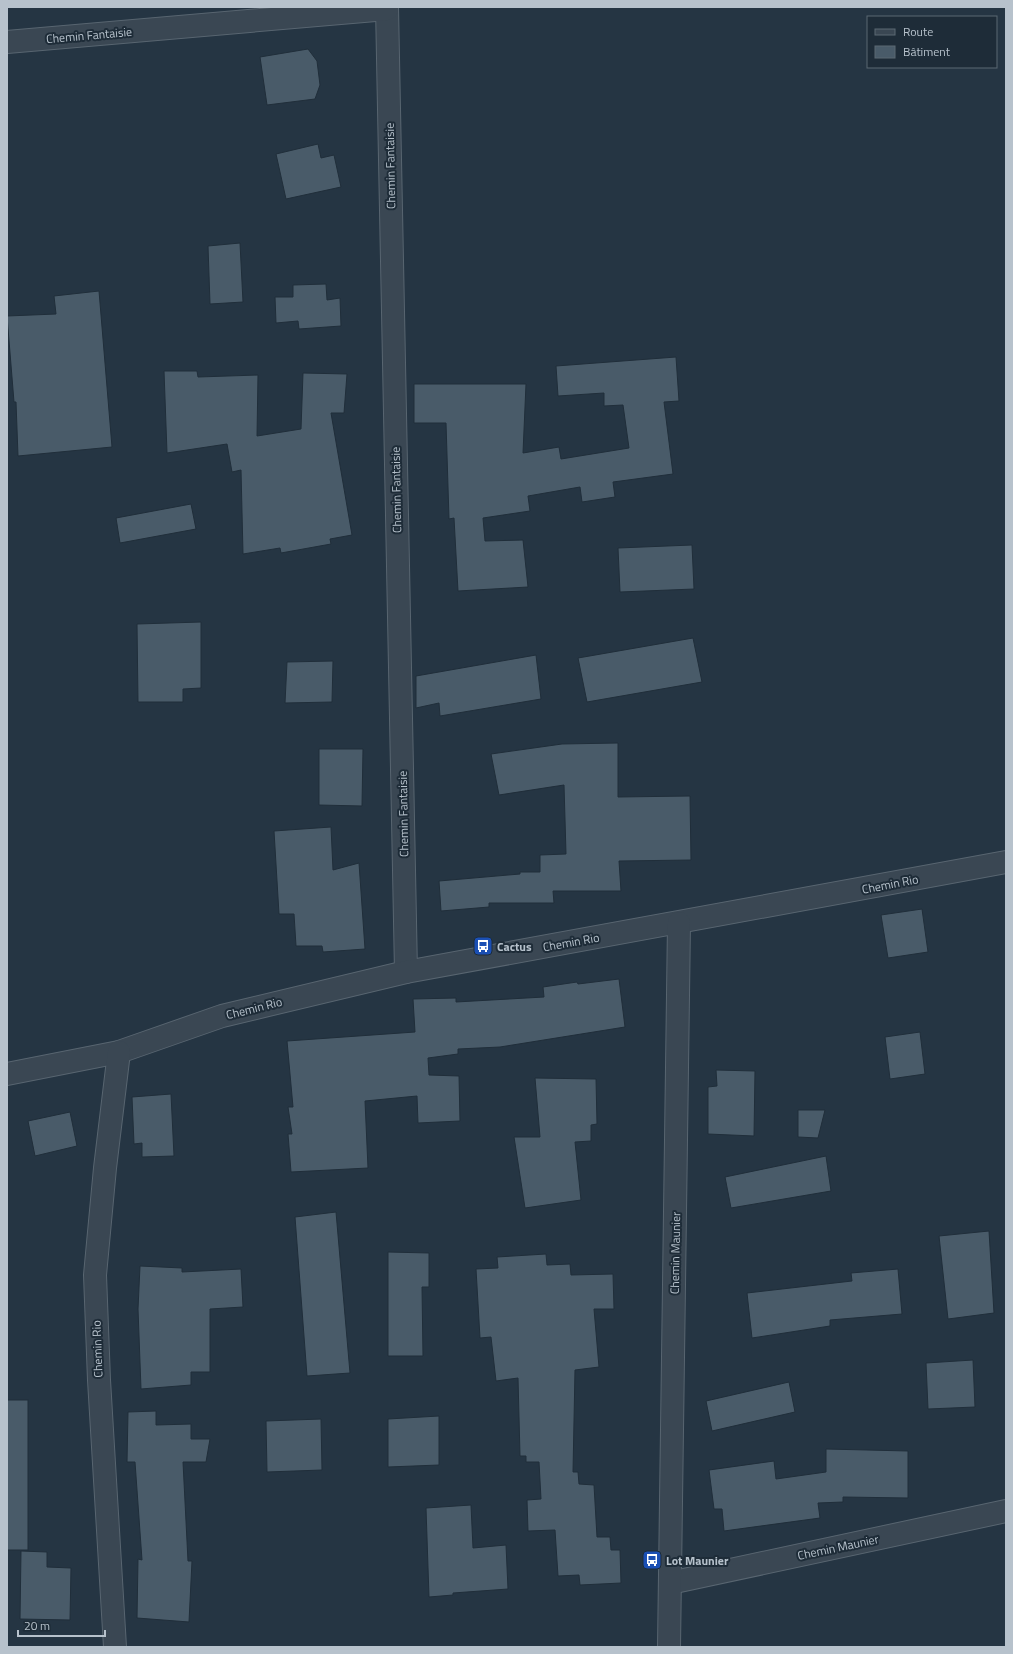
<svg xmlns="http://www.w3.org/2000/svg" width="1013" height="1654" font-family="'Titillium Web',sans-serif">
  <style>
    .building { fill: #495b69; stroke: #202e3a }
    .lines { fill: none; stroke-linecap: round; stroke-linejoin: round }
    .minor-casing { stroke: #586570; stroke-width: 24 }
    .minor { stroke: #3a4753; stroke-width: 22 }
    .labels { text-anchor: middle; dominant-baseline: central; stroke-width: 4; stroke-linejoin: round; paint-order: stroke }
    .street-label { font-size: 12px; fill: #b7c2cc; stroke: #1e2c38 }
    .poi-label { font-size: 12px; font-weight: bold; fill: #b7c2cc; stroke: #1e2c38; text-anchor: start }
  </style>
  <rect width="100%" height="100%" fill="#253543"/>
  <!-- building -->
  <g class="building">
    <polygon points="308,49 317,61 320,85 315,99 267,105 260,57"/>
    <polygon points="318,144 321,158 334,155 341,187 286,199 276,154"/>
    <polygon points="240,243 243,302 210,304 208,246"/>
    <polygon points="326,284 327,300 340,298 341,326 299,329 298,321 276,323 275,297 293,297 293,285"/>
    <polygon points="99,291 112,447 18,456 16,402 14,402 7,316 56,314 54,296"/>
    <polygon points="676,357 679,401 664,402 673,474 613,482 615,497 582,502 580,487 528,496 530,511 483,518 485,541 523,540 528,587 458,591 454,518 449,519 446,423 414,423 414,384 526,384 523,453 559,447 561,459 629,448 623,405 604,406 604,393 558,396 556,366"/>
    <polygon points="164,371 197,371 198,377 258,375 257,436 301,429 303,373 347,374 344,413 331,413 352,535 330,539 331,544 281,553 280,548 243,554 241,470 232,472 227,444 167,453"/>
    <polygon points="191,504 196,529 120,543 116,518"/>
    <polygon points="692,545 694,589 620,592 618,548"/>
    <polygon points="201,622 201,688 183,689 183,702 138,702 137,624"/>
    <polygon points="693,638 702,682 587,702 578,658"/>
    <polygon points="536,655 541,699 440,716 439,703 416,708 416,676"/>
    <polygon points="333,661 332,702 285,703 287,662"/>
    <polygon points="618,743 618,797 690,796 691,860 619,861 621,891 553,891 554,903 489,903 489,907 441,911 439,881 520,874 520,872 540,872 540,855 566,854 564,785 499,795 491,754 562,744"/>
    <polygon points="319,749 363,749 362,806 319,805"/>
    <polygon points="331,827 333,870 359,863 365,949 323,952 322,946 296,946 294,914 279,914 274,831"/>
    <polygon points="922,909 928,952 888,958 881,915"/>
    <polygon points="619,979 625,1027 500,1047 458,1049 458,1054 428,1058 429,1075 459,1076 460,1121 418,1123 417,1096 365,1101 368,1168 291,1172 288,1134 292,1134 288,1107 293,1107 287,1041 415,1032 413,999 456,998 456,1002 544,997 543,987 577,982 578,984"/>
    <polygon points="920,1032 925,1074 890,1079 885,1037"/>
    <polygon points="716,1070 755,1071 754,1136 708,1134 708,1087 717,1086"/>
    <polygon points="535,1078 596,1079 597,1124 591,1125 591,1141 575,1142 581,1200 525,1208 514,1137 540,1137"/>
    <polygon points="171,1094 174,1156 142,1157 142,1143 134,1144 132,1097"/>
    <polygon points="798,1110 825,1110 818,1138 798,1137"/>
    <polygon points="70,1112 77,1146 35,1156 28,1121"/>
    <polygon points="826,1156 831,1191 731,1208 725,1177"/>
    <polygon points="336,1212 350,1373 307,1376 295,1217"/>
    <polygon points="989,1231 994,1313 948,1319 939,1236"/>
    <polygon points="388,1252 429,1253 429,1287 422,1287 423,1356 388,1356"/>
    <polygon points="546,1254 547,1265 570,1264 571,1275 613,1274 614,1309 594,1309 599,1367 575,1370 573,1472 578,1472 579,1484 594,1485 597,1537 610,1537 611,1550 620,1550 621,1583 580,1585 579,1575 558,1576 555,1530 528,1531 527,1500 541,1499 539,1462 526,1462 526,1456 520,1456 518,1378 496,1381 491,1337 480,1338 476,1269 498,1268 497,1257"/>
    <polygon points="140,1266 182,1268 182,1272 241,1269 243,1307 210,1309 210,1372 191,1372 191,1385 141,1389 138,1309"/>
    <polygon points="898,1269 902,1314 830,1320 830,1326 752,1338 747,1293 852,1281 851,1273"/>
    <polygon points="973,1360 975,1407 928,1409 926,1363"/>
    <polygon points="789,1382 795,1412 712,1431 706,1401"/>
    <rect x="7" y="1400" width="21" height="150"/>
    <polygon points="156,1411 156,1425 191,1424 191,1439 210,1439 206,1462 183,1462 188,1561 192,1561 189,1622 137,1618 138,1559 142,1560 135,1462 127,1462 128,1412"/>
    <polygon points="439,1416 439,1465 388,1467 388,1419"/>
    <polygon points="321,1419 322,1470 267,1472 266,1421"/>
    <polygon points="826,1449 908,1451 908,1498 843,1497 843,1502 818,1503 820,1518 724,1531 722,1509 714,1509 709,1470 774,1461 776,1479 826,1472"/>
    <polygon points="471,1505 473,1548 506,1545 508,1589 453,1593 453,1595 429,1597 426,1508"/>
    <polygon points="21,1551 47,1552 47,1567 71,1568 70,1620 20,1619"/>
  </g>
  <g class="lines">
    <!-- minor casing -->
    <g class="minor-casing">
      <g id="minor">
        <polyline points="387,7 406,972"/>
        <polyline points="7,42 387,9"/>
        <polyline points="7,1074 119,1052 222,1016 406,972 1006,862"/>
        <polyline points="670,1583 1006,1511"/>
        <polyline points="115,1647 99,1380 95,1275 105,1168 119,1052"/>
        <polyline points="669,1647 679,923"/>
      </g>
    </g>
    <!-- minor -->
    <use href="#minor" class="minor"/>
  </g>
  <!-- icons -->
  <defs>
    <g id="bus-square" transform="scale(1)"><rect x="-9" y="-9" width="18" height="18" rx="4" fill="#1a4fb4" stroke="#1e2c38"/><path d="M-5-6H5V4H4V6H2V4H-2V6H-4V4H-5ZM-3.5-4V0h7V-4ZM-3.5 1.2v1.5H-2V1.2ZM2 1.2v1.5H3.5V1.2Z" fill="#fff"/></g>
  </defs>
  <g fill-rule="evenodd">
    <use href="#bus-square" x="483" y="946"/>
    <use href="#bus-square" x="652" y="1560"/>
  </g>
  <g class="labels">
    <!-- street labels -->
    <g class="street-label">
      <text transform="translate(89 35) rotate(-5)">Chemin Fantaisie</text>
      <text transform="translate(390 166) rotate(-91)">Chemin Fantaisie</text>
      <text transform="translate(396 490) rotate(-91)">Chemin Fantaisie</text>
      <text transform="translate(403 814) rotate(-91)">Chemin Fantaisie</text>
      <text transform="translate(890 884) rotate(-11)">Chemin Rio</text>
      <text transform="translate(571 942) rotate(-10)">Chemin Rio</text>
      <text transform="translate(254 1008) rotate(-14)">Chemin Rio</text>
      <text transform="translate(675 1253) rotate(-89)">Chemin Maunier</text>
      <text transform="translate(97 1349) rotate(-92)">Chemin Rio</text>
      <text transform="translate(838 1547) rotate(-12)">Chemin Maunier</text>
    </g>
    <!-- poi labels -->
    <g class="poi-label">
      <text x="497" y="946">Cactus</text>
      <text x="666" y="1560">Lot Maunier</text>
    </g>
  </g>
  <!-- border -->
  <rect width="1013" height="1654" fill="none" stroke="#b7c2cc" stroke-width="16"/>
  <!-- legend -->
  <rect x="867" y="16" width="130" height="52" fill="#1e2c38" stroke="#5b6873"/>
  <rect x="875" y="29" width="20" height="6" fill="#3a4753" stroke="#5b6873"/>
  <text x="903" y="36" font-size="12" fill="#b7c2cc">Route</text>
  <rect x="875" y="46" width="20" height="12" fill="#495b69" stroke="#5b6873"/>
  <text x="903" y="56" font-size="12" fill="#b7c2cc">Bâtiment</text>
  <!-- scale -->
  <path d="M18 1630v6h87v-6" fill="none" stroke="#b7c2cc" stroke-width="2"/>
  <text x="24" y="1630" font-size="12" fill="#b7c2cc" stroke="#1e2c38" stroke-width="3" paint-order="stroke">20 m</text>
</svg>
